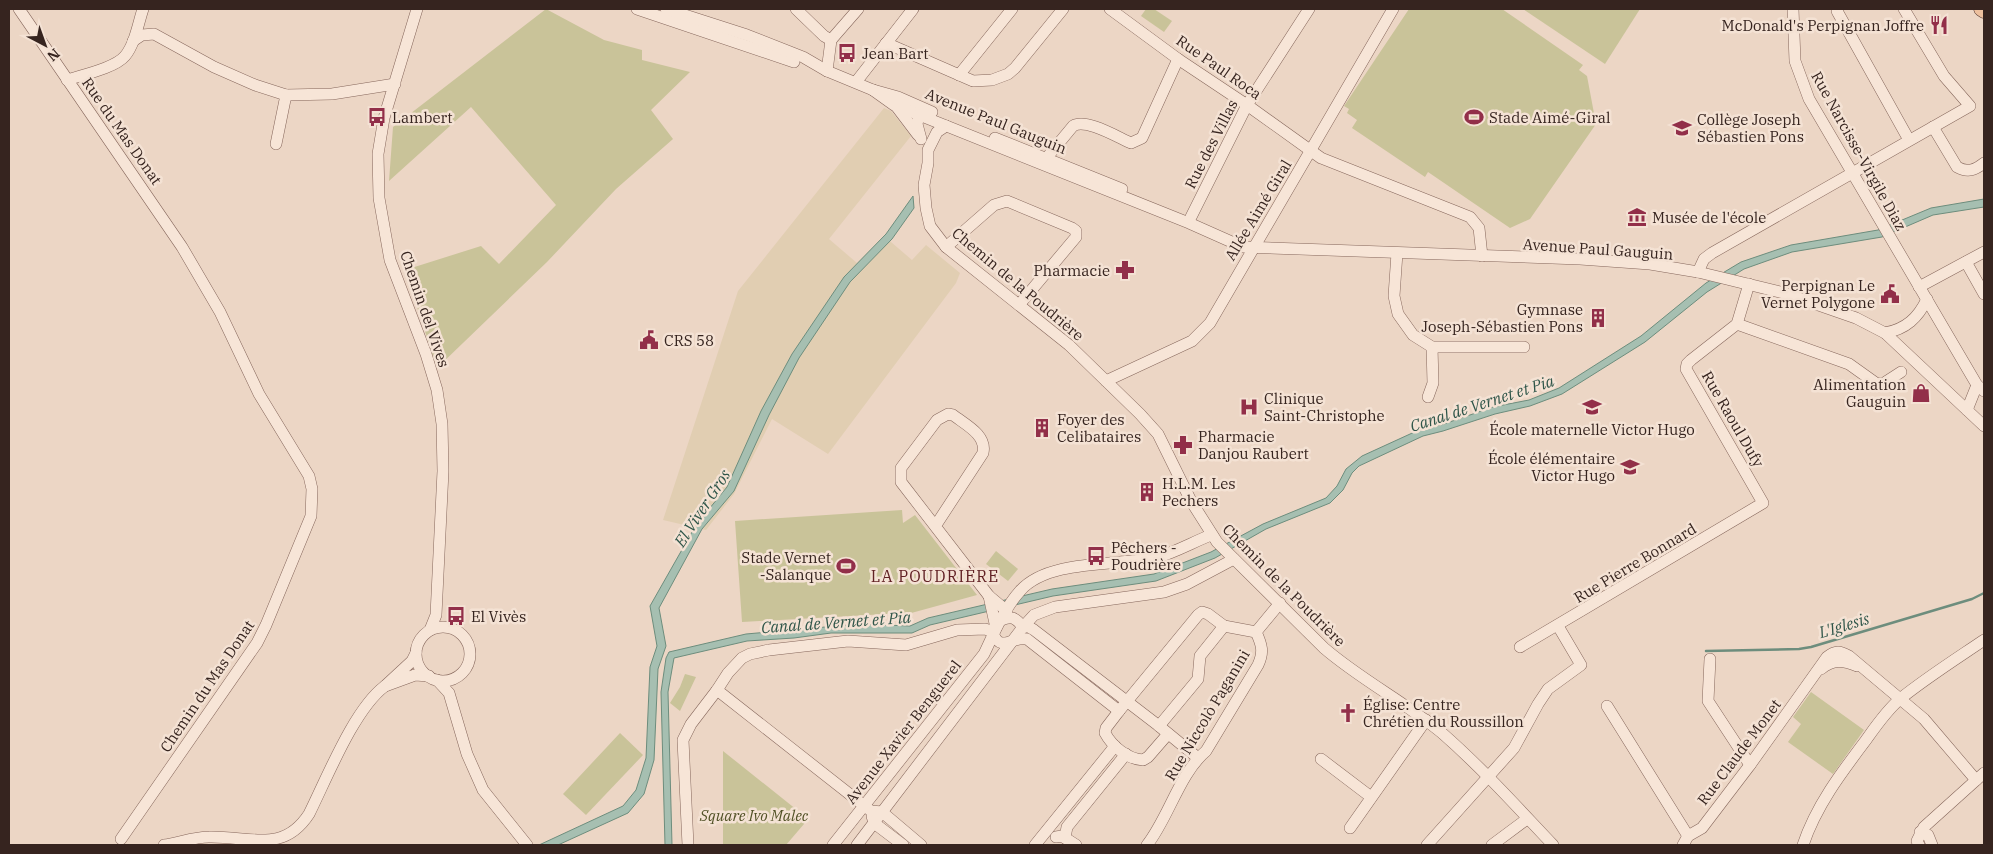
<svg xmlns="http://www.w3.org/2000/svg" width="1993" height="854" font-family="'IBM Plex Serif',serif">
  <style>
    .farmland { fill: #e1ceb2 }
    .green { fill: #c9c399 }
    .water { fill: #a6bfb1; stroke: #6d8d7d }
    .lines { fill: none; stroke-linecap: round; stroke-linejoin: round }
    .stream { stroke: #6d8d7d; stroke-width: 2.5 }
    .minor-casing { stroke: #86675c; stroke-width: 12 }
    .major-casing { stroke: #543730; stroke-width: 15 }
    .minor { stroke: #f7e5d7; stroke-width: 11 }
    .major { stroke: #edc09e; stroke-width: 14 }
    .labels { text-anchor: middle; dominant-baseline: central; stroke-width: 5; stroke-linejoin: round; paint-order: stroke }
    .poi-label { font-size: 15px; fill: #36241f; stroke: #f4e2d4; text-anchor: start }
    .street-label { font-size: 15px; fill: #36241f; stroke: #f4e2d4 }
    .park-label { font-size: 15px; font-style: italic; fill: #525227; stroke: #f4e2d4 }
    .water-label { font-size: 16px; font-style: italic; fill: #2f5549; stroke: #f4e2d4 }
    .neighbourhood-label { font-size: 16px; letter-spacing: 1px; fill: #612124; stroke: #f4e2d4 }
  </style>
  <rect width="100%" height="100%" fill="#ecd6c5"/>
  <!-- farmland -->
  <polygon class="farmland" points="884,108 891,111 911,136 829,239 857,263 884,236 912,260 926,245 960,273 956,283 828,454 772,419 734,494 706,530 663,520 738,291"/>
  <!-- green -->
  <g class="green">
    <polygon points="546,9 604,40 642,50 642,60 690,72 651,110 673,139 616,189 547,262 437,368 405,270 481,246 499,264 556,205 471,107 389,181 393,127"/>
    <polygon points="1146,9 1154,9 1172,21 1164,32 1141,16"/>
    <polygon points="1409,9 1502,9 1583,65 1579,70 1587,76 1596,124 1530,219 1510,228 1428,172 1425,177 1352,128 1357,120 1347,113 1349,109 1344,106"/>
    <polygon points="1523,9 1640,9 1605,64"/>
    <polygon points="902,510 903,523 915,515 977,595 904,615 904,613 742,622 735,521"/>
    <polygon points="996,551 1018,569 1008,581 986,564"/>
    <polygon points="685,674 696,677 680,711 670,703 680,687"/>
    <polygon points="1811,692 1864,730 1833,774 1788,742 1801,724 1793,717"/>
    <polygon points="620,733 643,755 586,815 563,794"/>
    <polygon points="723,751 807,818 804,824 786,845 723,845"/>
  </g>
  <!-- water -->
  <g class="water">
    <polygon points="913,196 914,208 892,239 850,282 799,358 769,415 734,491 702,529 659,608 666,646 658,669 654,760 644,794 628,813 558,845 539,845 623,806 636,790 646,758 650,667 657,646 650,606 696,525 727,487 761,411 792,354 844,277 886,234"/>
    <polygon points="1984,199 1984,207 1933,215 1882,237 1792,252 1744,269 1707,292 1645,342 1562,394 1530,406 1495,414 1443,431 1423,436 1359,466 1352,473 1343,490 1330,503 1266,529 1215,558 1156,581 1053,596 930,625 912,633 831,633 794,638 747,641 674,658 668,692 672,845 665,845 661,692 666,658 669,652 746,634 859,624 910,626 928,618 1052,589 1154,574 1211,552 1263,524 1326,498 1337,486 1346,469 1362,456 1421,429 1441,425 1493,407 1529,400 1559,388 1641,336 1706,283 1741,262 1791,245 1878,230 1931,208"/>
  </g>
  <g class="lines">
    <!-- stream -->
    <polyline class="stream" points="1706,651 1799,649 1811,647 1972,599 1984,593"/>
    <!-- minor casing -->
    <g class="minor-casing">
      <g id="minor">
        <polyline points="19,9 182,247 220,312 259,394 309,476 312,489 311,516 266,625 257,643 121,839"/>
        <polyline points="417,9 384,118 378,154 379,198 390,260 426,354 437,390 442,424 443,471 436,615 430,630"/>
        <polyline points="637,9 794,62"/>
        <polyline points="666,9 747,35 803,57 827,71 873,90 898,97 932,112"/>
        <polyline points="796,9 824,36 831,40"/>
        <polyline points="1110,9 1178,59 1247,105 1321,158 1470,217 1479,228 1482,256"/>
        <polyline points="1793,9 1795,61 1809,99 1977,385 1984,391"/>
        <polyline points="1838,9 1837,11 1909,140"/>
        <polyline points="831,40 858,9"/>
        <polyline points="133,41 142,35 154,34 214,67 255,85 286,95 332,94 395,84"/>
        <polyline points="886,43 973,81 992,80 1008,74 1015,68 1063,9"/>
        <polyline points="827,71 831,40"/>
        <polyline points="959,75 1012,9"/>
        <path d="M67,80C82,75 115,68 125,56C135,44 138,24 143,9"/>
        <polyline points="856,82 913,9"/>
        <polyline points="873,90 894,105 1189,223 1243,247 1580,259 1650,264 1698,272 1784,293 1856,318 1885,333 1984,426"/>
        <polyline points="896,106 918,135"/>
        <path d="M946,126L937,132L928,150V163L924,185L926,208L930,226L946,247L1069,345L1140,414L1158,434L1191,501L1217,542L1324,648C1361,680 1405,702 1442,733C1482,768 1517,807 1553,845"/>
        <path d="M1933,127L1957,167C1968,173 1975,170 1984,163"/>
        <polyline points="995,138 1122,189"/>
        <polyline points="921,139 917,124 919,115 925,114"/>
        <polyline points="276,144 286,95"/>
        <path d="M1044,161L1073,126C1086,118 1117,137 1131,143L1142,138L1178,59"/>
        <polyline points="1191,217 1247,105 1309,9"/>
        <polyline points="946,247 994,205 1007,201 1072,228 1076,231 1076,237 1019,305"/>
        <polyline points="1397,253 1394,296 1398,314 1413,335 1432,347 1524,347"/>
        <polyline points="1966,262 1984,294"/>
        <polyline points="1698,272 1704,259 1712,253 1970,106 1944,76 1904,9"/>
        <polyline points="1919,287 1984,252"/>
        <polyline points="1737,324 1849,364 1877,384 1884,383 1901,372"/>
        <path d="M1885,333C1906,329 1918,318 1927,299"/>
        <polyline points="1106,381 1192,341 1210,323 1393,9"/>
        <polyline points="1428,397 1433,383 1432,347"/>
        <polyline points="1967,410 1977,385"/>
        <path d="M936,525L983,453C987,435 966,425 953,415L948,414L937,420L901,468V482L989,596L1007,611"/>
        <polyline points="989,596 996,628"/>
        <path d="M1001,620C1012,616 1015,617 1023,627H1029L1034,630L1159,726L1198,758"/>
        <circle cx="443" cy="654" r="27"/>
        <polyline points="1256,632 1280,603"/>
        <path d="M993,634C1002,653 1012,636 1027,639L1119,711"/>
        <polyline points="1520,647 1763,503 1686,369 1687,364 1691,360 1737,324 1749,284"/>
        <polyline points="416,653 412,661 385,686 415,675 429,676"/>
        <polyline points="1710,659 1708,701 1750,765"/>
        <path d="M1821,669C1833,659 1843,660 1857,666"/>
        <polyline points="437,680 449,693 467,754 483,790 527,845"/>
        <polyline points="717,690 871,811 882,812 921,845"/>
        <polyline points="1607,706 1688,836"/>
        <polyline points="1159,726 1198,679 1200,656 1224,626"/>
        <path d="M1168,734L1148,757L1143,760C1127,759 1112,746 1105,733L1106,728L1119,711L1198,615L1202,612L1208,614L1224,626L1256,632"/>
        <polyline points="1321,759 1371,797"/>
        <polyline points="872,816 874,823 903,845"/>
        <polyline points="1350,828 1426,720"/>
        <polyline points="1920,832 1928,835 1932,845"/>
        <polyline points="1056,837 1062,836 1076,845"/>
        <polyline points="1065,838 1067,827 1126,754"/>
        <path d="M164,845C178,843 195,837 209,837C250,836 283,854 309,814C327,778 354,709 385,686"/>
        <polyline points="688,845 683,740 691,724 717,690 728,673 742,658 750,654 769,650 848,641 906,645 957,630 985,629 994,632"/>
        <path d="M833,845L984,654C994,633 1004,609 1020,591C1048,559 1116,566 1155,558C1174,553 1193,542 1211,535"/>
        <polyline points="857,845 1023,627 1034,615 1055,607 1164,592 1187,584 1234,559"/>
        <polyline points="1035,845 1115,746"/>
        <path d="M1147,845C1169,817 1179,774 1206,751L1258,665C1264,652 1262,645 1256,632"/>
        <polyline points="1427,845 1514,748 1538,704 1548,689 1581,665 1558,626"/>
        <polyline points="1492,845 1527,819"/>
        <path d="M1683,845L1688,836L1702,828L1750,765L1827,657C1836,650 1840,651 1849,656L1924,719L1976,780"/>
        <path d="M1803,845C1816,806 1841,773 1866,740C1876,726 1886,711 1900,699C1926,678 1956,659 1984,640"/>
        <polyline points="1919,845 1917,841 1924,827 1984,773"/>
      </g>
    </g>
    <!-- major casing -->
    <g class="major-casing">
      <polyline id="major" points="1981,9 1984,11"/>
    </g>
    <!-- minor -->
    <use href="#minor" class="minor"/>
    <!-- major -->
    <use href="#major" class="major"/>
  </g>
  <!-- icons -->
  <defs>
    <g id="restaurant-bare" transform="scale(1.5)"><path d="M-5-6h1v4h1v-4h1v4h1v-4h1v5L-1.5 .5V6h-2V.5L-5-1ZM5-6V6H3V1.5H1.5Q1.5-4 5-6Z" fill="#922f49" stroke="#f4e2d4" stroke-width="2.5" paint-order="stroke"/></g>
    <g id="bus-bare" transform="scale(1.5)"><path d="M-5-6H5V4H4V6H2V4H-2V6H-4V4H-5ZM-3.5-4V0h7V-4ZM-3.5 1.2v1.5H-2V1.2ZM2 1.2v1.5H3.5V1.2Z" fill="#922f49" stroke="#f4e2d4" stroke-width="2.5" paint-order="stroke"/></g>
    <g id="stadium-bare" transform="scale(1.5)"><path d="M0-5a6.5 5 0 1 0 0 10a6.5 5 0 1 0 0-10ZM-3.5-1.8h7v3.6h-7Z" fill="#922f49" stroke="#f4e2d4" stroke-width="2.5" paint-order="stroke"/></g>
    <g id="school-bare" transform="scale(1.5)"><path d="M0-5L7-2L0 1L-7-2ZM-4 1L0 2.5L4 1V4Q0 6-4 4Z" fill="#922f49" stroke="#f4e2d4" stroke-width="2.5" paint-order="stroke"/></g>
    <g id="museum-bare" transform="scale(1.5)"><path d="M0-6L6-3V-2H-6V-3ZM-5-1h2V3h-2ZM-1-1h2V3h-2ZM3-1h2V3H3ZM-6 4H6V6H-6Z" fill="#922f49" stroke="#f4e2d4" stroke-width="2.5" paint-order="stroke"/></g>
    <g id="pharmacy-bare" transform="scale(1.5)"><path d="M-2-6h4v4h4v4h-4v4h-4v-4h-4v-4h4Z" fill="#922f49" stroke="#f4e2d4" stroke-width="2.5" paint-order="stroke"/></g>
    <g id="civic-bare" transform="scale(1.5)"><path d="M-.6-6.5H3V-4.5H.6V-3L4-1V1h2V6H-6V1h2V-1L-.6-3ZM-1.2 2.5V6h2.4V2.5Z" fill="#922f49" stroke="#f4e2d4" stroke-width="2.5" paint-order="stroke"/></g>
    <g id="building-bare" transform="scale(1.5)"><path d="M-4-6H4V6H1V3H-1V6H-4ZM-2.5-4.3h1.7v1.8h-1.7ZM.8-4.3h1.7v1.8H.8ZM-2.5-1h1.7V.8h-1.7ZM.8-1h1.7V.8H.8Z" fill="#922f49" stroke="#f4e2d4" stroke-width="2.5" paint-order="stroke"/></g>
    <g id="shop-bare" transform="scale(1.5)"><path d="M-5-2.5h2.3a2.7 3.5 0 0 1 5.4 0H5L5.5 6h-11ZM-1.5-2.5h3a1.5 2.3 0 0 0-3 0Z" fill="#922f49" stroke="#f4e2d4" stroke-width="2.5" paint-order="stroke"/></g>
    <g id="hospital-bare" transform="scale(1.5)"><path d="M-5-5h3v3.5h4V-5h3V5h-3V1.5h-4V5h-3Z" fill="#922f49" stroke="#f4e2d4" stroke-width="2.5" paint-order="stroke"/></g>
    <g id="church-bare" transform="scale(1.5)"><path d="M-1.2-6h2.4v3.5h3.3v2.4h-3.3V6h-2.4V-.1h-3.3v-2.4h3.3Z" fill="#922f49" stroke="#f4e2d4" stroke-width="2.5" paint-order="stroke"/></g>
  </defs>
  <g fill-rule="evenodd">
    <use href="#restaurant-bare" x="1939" y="25"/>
    <use href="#bus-bare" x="847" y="53"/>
    <use href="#bus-bare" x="377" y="117"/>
    <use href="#stadium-bare" x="1474" y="117"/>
    <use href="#school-bare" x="1682" y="128"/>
    <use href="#museum-bare" x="1637" y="217"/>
    <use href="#pharmacy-bare" x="1125" y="270"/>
    <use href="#civic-bare" x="1890" y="294"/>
    <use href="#building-bare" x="1598" y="318"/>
    <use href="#civic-bare" x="649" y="340"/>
    <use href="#shop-bare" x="1921" y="393"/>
    <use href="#hospital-bare" x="1249" y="407"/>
    <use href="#school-bare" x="1592" y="407"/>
    <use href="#building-bare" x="1042" y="428"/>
    <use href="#pharmacy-bare" x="1183" y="445"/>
    <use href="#school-bare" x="1630" y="467"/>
    <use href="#building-bare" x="1147" y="492"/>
    <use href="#bus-bare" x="1096" y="556"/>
    <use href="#stadium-bare" x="846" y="566"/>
    <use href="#bus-bare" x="456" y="616"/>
    <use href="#church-bare" x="1348" y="713"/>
  </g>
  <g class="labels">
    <!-- poi labels -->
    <g class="poi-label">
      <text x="1924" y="25" text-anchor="end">McDonald's Perpignan Joffre</text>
      <text x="862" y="53">Jean Bart</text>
      <text x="392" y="117">Lambert</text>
      <text x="1489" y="117">Stade Aimé-Giral</text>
      <text x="1697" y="119">Collège Joseph<tspan x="1697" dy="17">Sébastien Pons</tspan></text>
      <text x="1652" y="217">Musée de l'école</text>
      <text x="1110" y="270" text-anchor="end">Pharmacie</text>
      <text x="1875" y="285" text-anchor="end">Perpignan Le<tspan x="1875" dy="17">Vernet Polygone</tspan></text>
      <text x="1583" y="309" text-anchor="end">Gymnase<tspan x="1583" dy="17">Joseph-Sébastien Pons</tspan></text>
      <text x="664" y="340">CRS 58</text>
      <text x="1906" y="384" text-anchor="end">Alimentation<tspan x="1906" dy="17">Gauguin</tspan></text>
      <text x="1264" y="398">Clinique<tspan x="1264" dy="17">Saint-Christophe</tspan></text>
      <text x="1057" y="419">Foyer des<tspan x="1057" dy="17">Celibataires</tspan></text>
      <text x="1592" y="429" text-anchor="middle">École maternelle Victor Hugo</text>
      <text x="1198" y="436">Pharmacie<tspan x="1198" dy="17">Danjou Raubert</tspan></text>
      <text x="1615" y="458" text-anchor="end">École élémentaire<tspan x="1615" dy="17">Victor Hugo</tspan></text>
      <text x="1162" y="483">H.L.M. Les<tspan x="1162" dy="17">Pechers</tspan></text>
      <text x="1111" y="547">Pêchers -<tspan x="1111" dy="17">Poudrière</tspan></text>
      <text x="831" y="557" text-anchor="end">Stade Vernet<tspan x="831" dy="17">-Salanque</tspan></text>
      <text x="471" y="616">El Vivès</text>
      <text x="1363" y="704">Église: Centre<tspan x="1363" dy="17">Chrétien du Roussillon</tspan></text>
    </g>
    <!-- street labels -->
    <g class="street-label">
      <text transform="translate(1219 67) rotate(35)">Rue Paul Roca</text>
      <text transform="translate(996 121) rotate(22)">Avenue Paul Gauguin</text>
      <text transform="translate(122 131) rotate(55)">Rue du Mas Donat</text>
      <text transform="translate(1211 144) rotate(-63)">Rue des Villas</text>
      <text transform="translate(1859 151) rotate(61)">Rue Narcisse-Virgile Diaz</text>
      <text transform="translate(1258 210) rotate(-59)">Allée Aimé Giral</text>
      <text transform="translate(1598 249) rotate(4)">Avenue Paul Gauguin</text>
      <text transform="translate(1018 284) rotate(40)">Chemin de la Poudrière</text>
      <text transform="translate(425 309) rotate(71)">Chemin del Vives</text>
      <text transform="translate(1733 419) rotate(60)">Rue Raoul Dufy</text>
      <text transform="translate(1635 563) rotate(-31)">Rue Pierre Bonnard</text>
      <text transform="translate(1284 585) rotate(45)">Chemin de la Poudrière</text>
      <text transform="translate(207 686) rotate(-56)">Chemin du Mas Donat</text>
      <text transform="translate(1207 715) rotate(-59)">Rue Niccolò Paganini</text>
      <text transform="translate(903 732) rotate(-52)">Avenue Xavier Benguerel</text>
      <text transform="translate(1739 752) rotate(-53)">Rue Claude Monet</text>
    </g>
    <!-- park labels -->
    <g class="park-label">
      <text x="754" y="815">Square Ivo Malec</text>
    </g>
    <!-- water labels -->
    <g class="water-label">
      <text transform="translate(1482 403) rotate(-18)">Canal de Vernet et Pia</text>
      <text transform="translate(702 508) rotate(-57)">El Viver Gros</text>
      <text transform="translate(836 622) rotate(-4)">Canal de Vernet et Pia</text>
      <text transform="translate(1844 625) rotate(-17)">L'Iglesis</text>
    </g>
    <!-- neighbourhood labels -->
    <g class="neighbourhood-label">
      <text x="935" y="576">LA POUDRIÈRE</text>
    </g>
  </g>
  <!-- border -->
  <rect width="1993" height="854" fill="none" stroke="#36241f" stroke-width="20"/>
  <!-- north arrow -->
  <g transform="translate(45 45) rotate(139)" stroke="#f4e2d4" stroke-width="4" paint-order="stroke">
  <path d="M0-4L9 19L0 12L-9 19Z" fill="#36241f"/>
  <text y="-8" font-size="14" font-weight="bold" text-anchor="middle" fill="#36241f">N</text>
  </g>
</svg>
